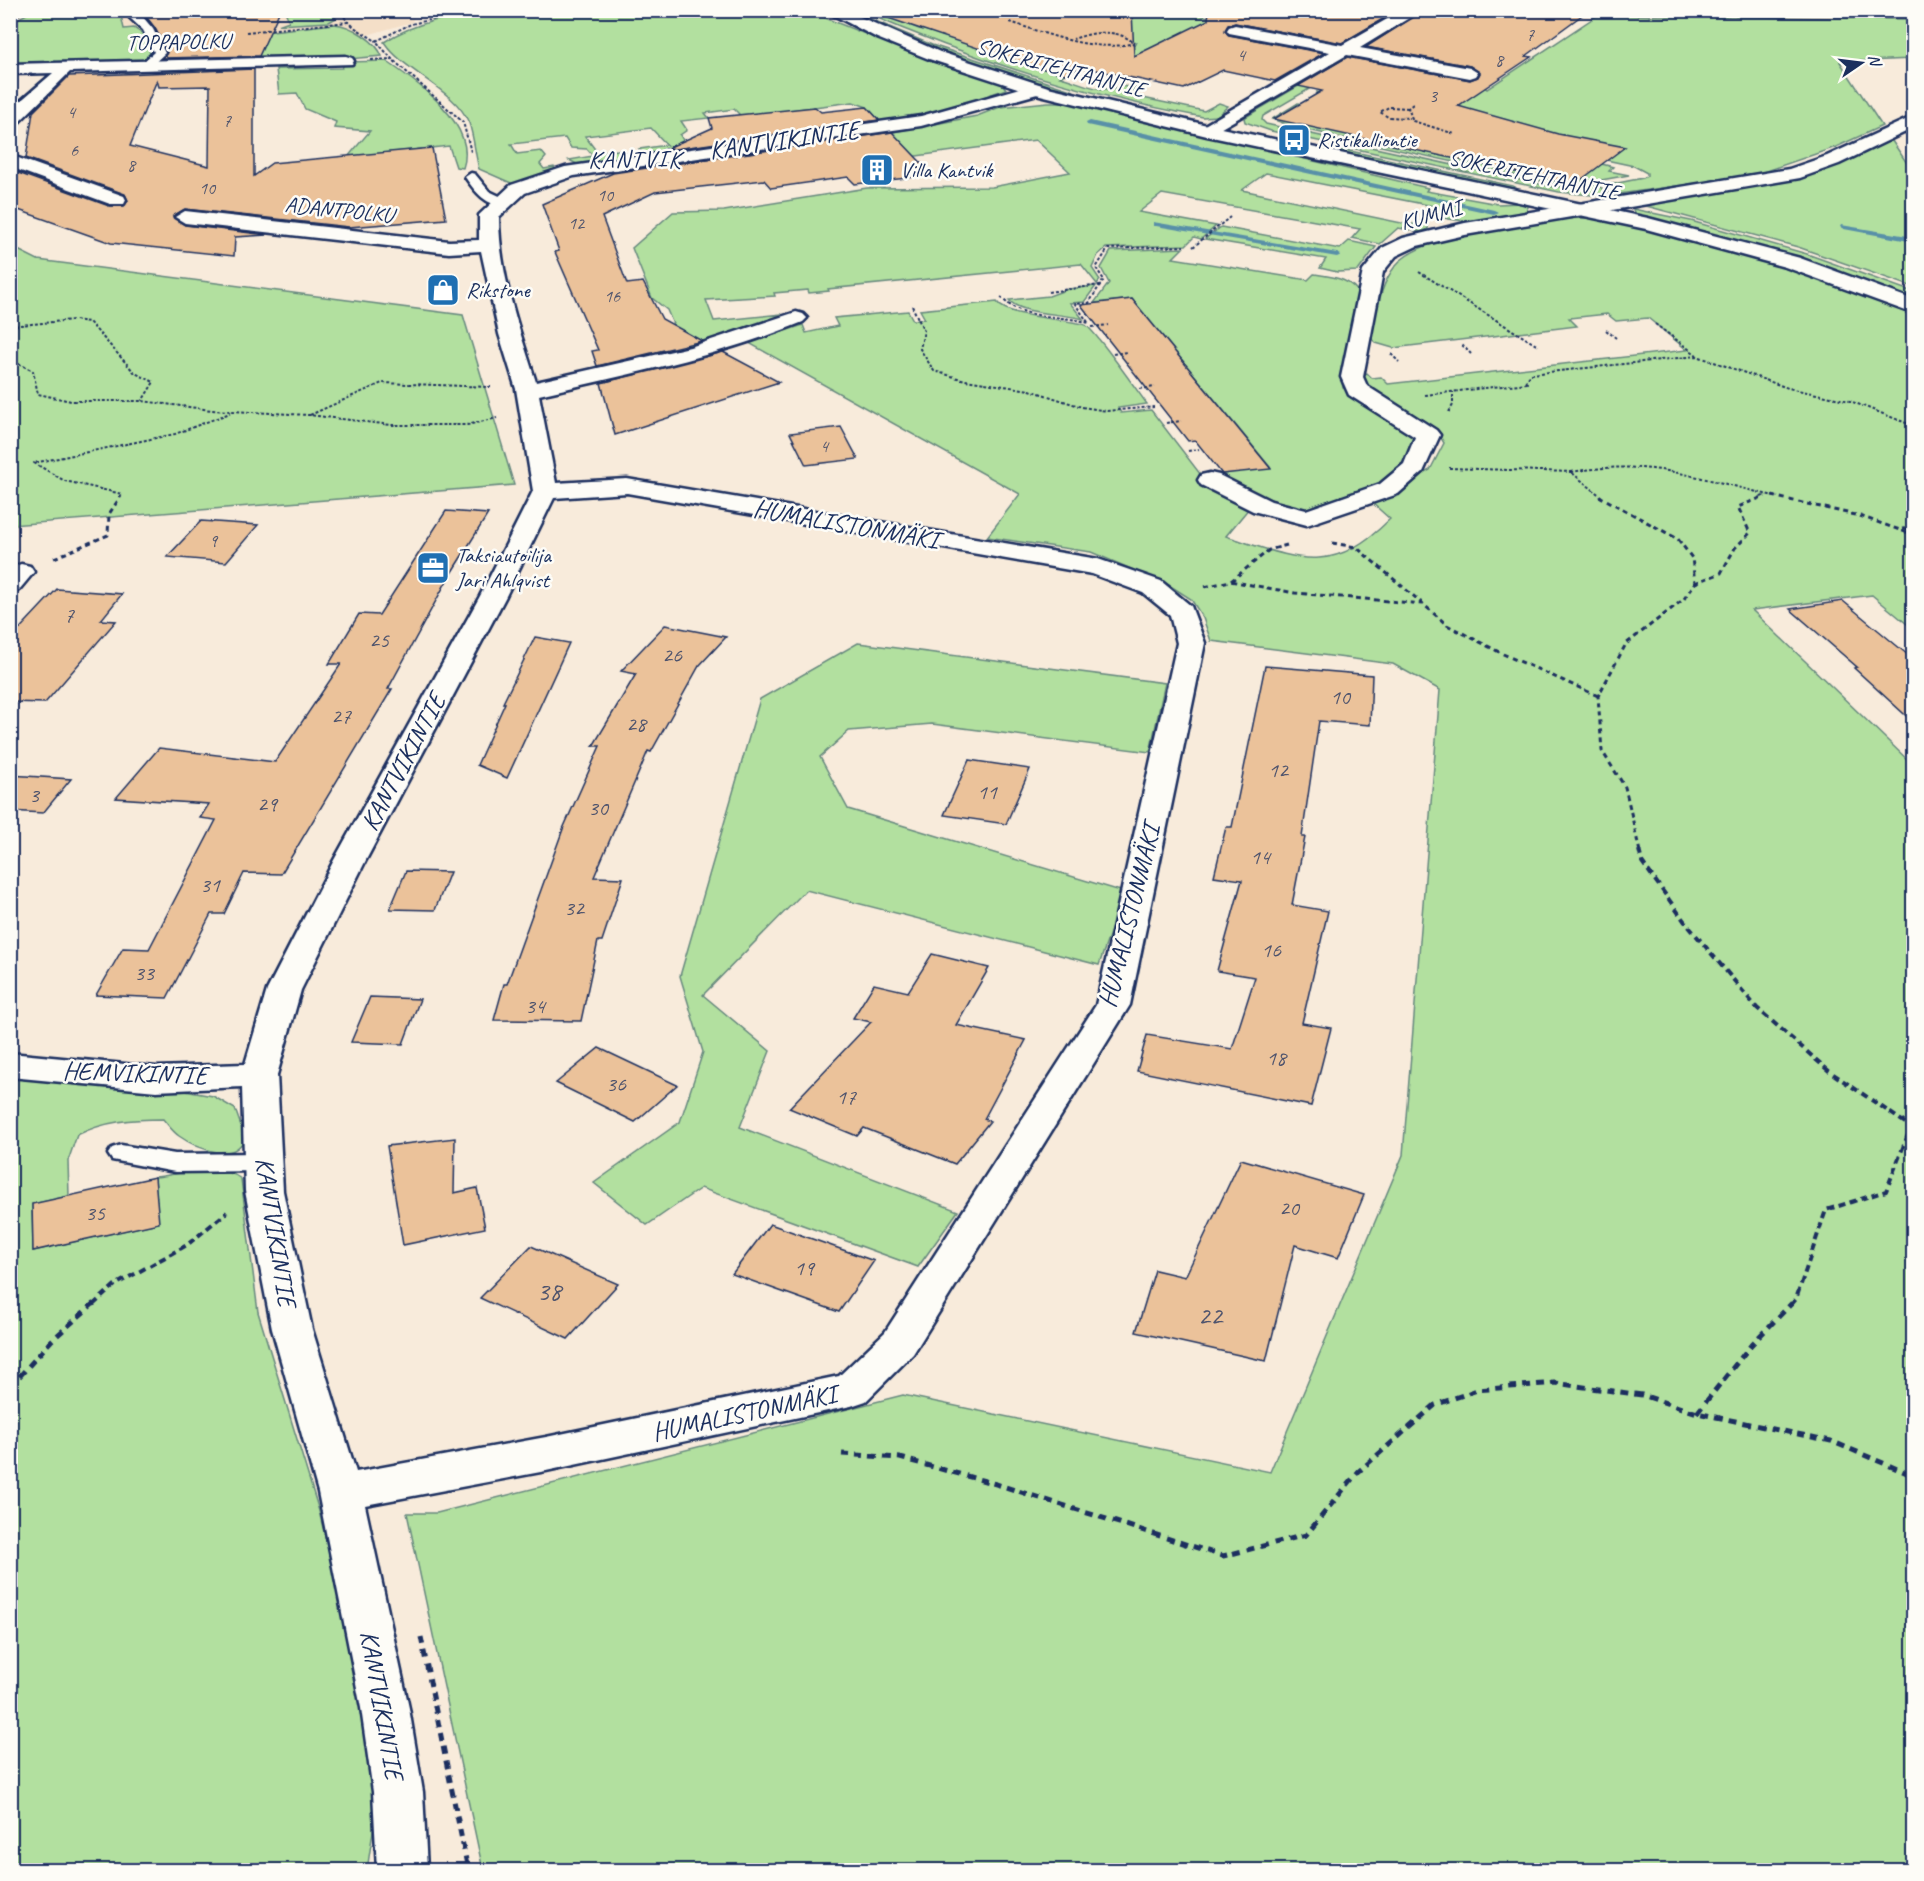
<svg xmlns="http://www.w3.org/2000/svg" width="1924" height="1881" font-family="Caveat,sans-serif">
  <style>
    .built { fill: #f4dfc8 }
    .green { fill: #b2e09f; stroke: #66887e; stroke-width: 1.5 }
    .lines { fill: none; stroke-linecap: round; stroke-linejoin: round }
    .stream { fill: #5890a8; fill-rule: evenodd }
    .building { fill: #ebc29a; stroke: #1b2f5e; stroke-width: 1.5; fill-rule: evenodd }
    .service-casing { stroke: #1b2f5e; stroke-width: 5 }
    .minor-casing { stroke: #1b2f5e; stroke-width: 5 }
    .tertiary-casing { stroke: #1b2f5e; stroke-width: 5 }
    .path-far3 { stroke: #1b2f5e; stroke-width: 2; stroke-dasharray: 3 2; stroke-linecap: butt }
    .path-far2 { stroke: #1b2f5e; stroke-width: 3; stroke-dasharray: 5 4; stroke-linecap: butt }
    .path-far1 { stroke: #1b2f5e; stroke-width: 4; stroke-dasharray: 7 4.5; stroke-linecap: butt }
    .path { stroke: #1b2f5e; stroke-width: 5; stroke-dasharray: 8 6; stroke-linecap: butt }
    .service { fill: #fdfcf7; fill-rule: evenodd }
    .minor { fill: #fdfcf7; fill-rule: evenodd }
    .tertiary { fill: #fdfcf7; fill-rule: evenodd }
    .labels { text-anchor: middle; dominant-baseline: central; stroke-width: 5; stroke-linejoin: round; paint-order: stroke }
    .far-number-label { font-size: 18px; fill: #4f546d }
    .far-street-label { font-size: 22px; fill: #1b2f5e; stroke: #fdfcf7 }
    .far-poi-label { font-size: 22px; fill: #1b2f5e; stroke: #fdfcf7; text-anchor: start }
    .number-label { font-size: 22px; fill: #4f546d }
    .far-quarter-label { font-size: 24px; letter-spacing: 1.5px; fill: #1b2f5e; stroke: #fdfcf7 }
    .street-label { font-size: 26px; fill: #1b2f5e; stroke: #fdfcf7 }
    .near-number-label { font-size: 27px; fill: #4f546d }
  </style>
  <rect width="100%" height="100%" fill="#f8ebdb"/>
  <filter id="ink" filterUnits="userSpaceOnUse"><feTurbulence type="fractalNoise" baseFrequency=".0167" numOctaves="2"/><feDisplacementMap in="SourceGraphic" scale="12" xChannelSelector="R" yChannelSelector="G"/><feConvolveMatrix kernelMatrix="1 2 1 2 8 2 1 2 1" color-interpolation-filters="sRGB"/></filter>
  <g filter="url(#ink)">
    <!-- built -->
    <polygon class="built" points="120,11 417,11 412,22 367,35 211,54 150,56 148,37 124,29"/>
    <!-- green -->
    <g class="green">
      <polygon points="1180,10 1212,18 1178,83 983,23 1133,46 1137,42 1130,40 1108,11"/>
      <polygon points="32,11 120,11 124,29 134,28 148,37 150,56 146,60 11,65 10,23"/>
      <polygon points="285,11 328,11 336,18 329,22 278,25 289,21"/>
      <path d="M490,11H808L930,60L1002,84L1006,89L933,115L839,129L831,126L878,119L867,107L853,102L767,113L810,129L811,132L761,139L754,135L759,134L734,109L705,113L709,118L681,121L687,130L680,135L684,142L739,138L741,142L644,155L639,149L667,145L651,128L585,136L597,152L619,150L629,155L579,165L569,160L593,156L587,149L571,148L565,138L511,144L517,154L541,151L546,157L540,164L544,169L554,167L556,170L518,186L479,169C475,154 474,137 469,123C456,90 404,72 384,42C416,21 453,16 490,11Z"/>
      <polygon points="845,11 852,11 932,45 1074,91 1068,92 951,56"/>
      <path d="M861,11H874L919,29L944,34L1065,74L1060,77C1074,80 1092,90 1107,89C1120,89 1119,84 1135,88L1129,95L1204,111L1219,103L1228,106L1217,116L1203,117C1086,96 969,58 861,11Z"/>
      <polygon points="1598,15 1913,19 1913,59 1840,62 1882,126 1836,147 1754,175 1619,194 1608,185 1643,178 1647,176 1647,173 1634,166 1532,144 1468,126 1435,73 1359,59 1353,63 1342,61 1358,55 1470,75 1487,89"/>
      <path d="M334,24C351,25 376,41 382,56L348,59L349,55L163,61L161,58L167,53L254,33Z"/>
      <path d="M386,61C417,82 478,124 463,168L456,167L449,146L367,155L341,165L370,131L334,128L336,122L305,109L297,93L279,94L276,69L342,68L346,62Z"/>
      <polygon points="1300,85 1316,85 1263,116 1262,120 1266,124 1553,187 1597,185 1609,193 1592,195 1559,192 1271,131 1245,122 1244,118"/>
      <polygon points="1317,92 1373,103 1613,167 1609,171 1629,175 1574,185 1555,184 1294,127 1272,119 1298,103 1321,108"/>
      <path d="M1048,102H1065L1428,188L1426,191L1498,204L1521,203L1528,207L1526,211C1494,224 1458,224 1425,213L1433,206L1266,173L1242,190L1411,225L1420,221L1428,225V229L1422,232L1398,228L1380,244L1352,238L1360,229L1162,194L1139,212L1216,226L1201,239L1194,237L1186,245L1106,248L1098,255L1092,268L1100,280L1097,284L1081,264L828,289L829,291L809,293L808,290L774,293L775,296L706,300L714,321L782,314L769,323L691,347L681,343L667,310L652,298L632,248L673,212L724,211L867,188L992,187L1070,172L1036,140L909,157L877,135L977,116L1000,107Z"/>
      <polygon points="1890,138 1913,172 1913,287 1798,247 1639,204 1779,182 1830,167"/>
      <polygon points="1341,149 1513,186 1515,187 1509,189 1339,151"/>
      <polygon points="1633,209 1691,221 1807,254 1913,292 1913,300 1814,263 1642,216 1634,213"/>
      <path d="M1593,218C1703,235 1809,275 1913,315V596L1908,595L1913,605V629L1872,595L1752,610L1913,765V1870H483L407,1513H437L903,1395L1270,1472L1403,1155L1440,690L1393,664L1211,641L1203,618L1191,599L1169,585L1091,552L987,537L1020,494L749,343L803,325L806,333L838,326L834,318L908,311L913,320L925,319L920,310L997,302C1007,318 1065,318 1085,325C1093,327 1138,392 1147,404L1118,408L1121,413L1151,410L1207,483L1250,507L1226,536C1297,559 1331,578 1390,519L1371,502L1430,470L1444,443L1437,431L1365,386L1362,379L1367,373L1372,378L1381,377L1388,384L1687,350L1648,318L1616,321L1607,314L1569,318L1577,326L1393,348L1376,343L1371,338C1377,313 1379,286 1396,265C1423,232 1550,217 1593,218Z"/>
      <polygon points="1221,227 1340,249 1349,241 1376,247 1358,271 1337,272 1320,268 1326,259 1205,239"/>
      <polygon points="10,246 38,260 463,315 514,485 11,525"/>
      <path d="M1183,248L1173,258L1308,280L1314,274C1333,277 1351,278 1361,296L1341,376L1343,388L1421,433L1408,464L1391,477L1366,492L1299,513L1229,490L1222,474L1270,467L1132,299L1094,303L1109,283L1101,268L1111,251Z"/>
      <path d="M1096,286L1084,302L1070,303L1083,319C1064,313 1021,315 1009,300L1049,296L1068,289Z"/>
      <polygon points="858,643 1165,683 1150,752 932,724 849,731 820,757 848,809 1124,892 1099,965 806,890 703,995 770,1051 740,1127 958,1211 918,1267 701,1188 647,1225 594,1183 680,1122 703,1052 680,976 760,699"/>
      <path d="M11,1076L179,1090L213,1096L235,1109L245,1137C235,1165 196,1148 179,1136C173,1132 168,1125 163,1119C132,1119 105,1121 77,1135L68,1161L69,1196L32,1204L33,1251L158,1223L155,1177C180,1174 220,1162 241,1179L258,1312L319,1511L369,1723L375,1818L367,1870H10Z"/>
    </g>
    <g class="lines">
      <!-- stream -->
      <g class="stream">
        <polygon points="1090,121 1494,210 1498,212 1494,214 1087,125 1086,123"/>
        <polygon points="1153,222 1337,253 1341,255 1337,257 1156,226 1153,226"/>
        <polygon points="1841,225 1914,237 1914,242 1844,229 1840,227"/>
      </g>
    </g>
    <!-- building -->
    <g class="building">
      <polygon points="141,10 280,10 259,56 163,58 167,52 155,28"/>
      <polygon points="886,10 1132,10 1134,56 1208,20 1209,10 1398,10 1342,43 1235,23 1228,25 1225,31 1229,35 1324,53 1275,81 1223,70 1184,89 1082,67 1066,74 1031,66 885,17"/>
      <polygon points="1424,10 1589,10 1526,56 1531,57 1458,106 1558,134 1625,147 1574,185 1274,119 1322,91 1298,86 1347,57 1470,80 1478,77 1480,73 1470,66 1366,47"/>
      <path d="M254,69V176L272,163L432,148L446,219L349,227L185,209L173,216L185,225L267,235L235,237L234,256L111,243L10,207V170L109,206H124L128,201L125,194L26,158L33,112L69,76ZM157,80L159,87L210,86L209,166L130,146Z"/>
      <polygon points="815,107 821,112 867,107 879,120 661,151 712,128 709,118"/>
      <polygon points="892,132 933,175 855,184 848,177 771,188 764,180 655,192 602,217 627,284 643,282 662,319 702,341 597,366 592,351 598,350 555,252 559,251 542,204 613,173"/>
      <polygon points="1132,299 1271,469 1222,474 1195,440 1188,441 1081,305"/>
      <polygon points="723,352 779,382 615,435 601,383"/>
      <polygon points="841,427 858,459 806,465 790,433"/>
      <polygon points="446,511 488,514 450,575 388,689 392,689 281,874 244,873 224,914 211,914 167,998 96,995 123,948 149,949 216,820 200,818 209,804 116,798 159,748 275,762 341,664 329,664 359,614 379,615"/>
      <polygon points="201,521 258,525 226,562 167,557"/>
      <polygon points="57,589 122,594 101,620 116,621 45,703 10,702 10,639"/>
      <polygon points="1843,601 1914,660 1914,723 1854,668 1857,667 1790,609"/>
      <polygon points="665,625 726,637 699,666 651,752 648,751 594,877 623,878 602,941 598,941 581,1021 494,1020 504,984 507,984 563,829 600,746 593,746 636,674 621,671"/>
      <polygon points="535,637 569,643 507,778 477,765 505,703 503,703"/>
      <polygon points="1265,666 1372,675 1370,725 1319,721 1302,837 1305,837 1292,905 1328,911 1302,1023 1331,1028 1311,1106 1137,1071 1147,1035 1232,1049 1255,977 1217,971 1242,880 1214,876 1226,827 1232,827"/>
      <polygon points="969,760 1030,769 1006,824 944,815"/>
      <polygon points="10,775 71,779 43,813 10,811"/>
      <polygon points="406,871 450,872 435,910 390,909"/>
      <polygon points="932,954 989,968 956,1025 1026,1040 984,1119 990,1121 955,1164 864,1128 857,1136 789,1108 871,1022 853,1018 874,984 908,992"/>
      <polygon points="370,997 420,999 403,1044 351,1042"/>
      <polygon points="599,1048 677,1085 635,1122 556,1083"/>
      <polygon points="455,1138 454,1193 477,1188 485,1228 403,1245 387,1146"/>
      <polygon points="1241,1159 1364,1195 1338,1258 1295,1245 1266,1361 1136,1332 1155,1270 1185,1277"/>
      <polygon points="155,1177 159,1223 33,1251 32,1204"/>
      <polygon points="770,1224 874,1261 839,1312 732,1274"/>
      <polygon points="531,1246 618,1284 568,1339 480,1298"/>
    </g>
    <g class="lines">
      <!-- service casing -->
      <g class="service-casing">
        <g id="service">
          <polygon points="127,10 137,10 153,29 165,53 151,66 141,64 154,52 143,30 130,18"/>
          <path d="M471,173L475,174L489,191L506,199V205C487,208 474,190 465,177Z"/>
          <polygon points="121,1145 175,1154 262,1153 271,1156 275,1162 271,1168 262,1171 175,1172 112,1160 108,1154 112,1148"/>
        </g>
      </g>
      <!-- minor casing -->
      <g class="minor-casing">
        <g id="minor">
          <polygon points="1403,10 1422,10 1360,48 1470,68 1478,73 1476,76 1470,78 1347,55 1211,134 1205,135 1196,130 1330,52 1229,33 1227,30 1229,27 1235,25 1342,45"/>
          <polygon points="346,56 352,58 354,61 352,64 70,72 16,125 10,126 10,110 53,73 10,74 10,64"/>
          <path d="M1035,84L1041,85L1043,89L1041,93L921,126L574,176L525,193L499,217C499,273 519,329 536,382L690,347L796,312L803,314L807,318L803,322C718,357 629,374 539,395L556,483L627,479L1098,559L1161,581L1191,606L1205,643L1130,1005L913,1354L866,1401L851,1406L546,1471L365,1505L409,1708L423,1792L427,1870H377L373,1792L361,1708L318,1492L272,1329L245,1191L242,1087L156,1091L10,1077V1053L156,1067L245,1064L267,990L334,860L480,596L533,491L516,389L499,334L481,251L449,253L185,223L175,217L185,211L449,241L479,240V215L511,185L565,167L921,116ZM627,493L1092,574L1143,593L1170,615L1177,643L1096,1005L885,1332L839,1376L546,1437L356,1472L312,1329L283,1191L277,1075L301,990L366,860L506,596L554,498Z"/>
          <polygon points="1914,116 1914,128 1839,164 1800,178 1465,235 1417,246 1396,256 1383,272 1363,377 1367,386 1436,430 1440,435 1423,472 1398,494 1307,525 1253,511 1201,485 1198,480 1201,475 1210,473 1219,475 1271,501 1306,510 1380,484 1404,464 1415,437 1349,395 1341,377 1363,271 1382,248 1403,238 1465,223 1789,169 1827,156"/>
          <polygon points="10,155 124,196 126,200 124,204 110,204 10,167"/>
          <polygon points="21,564 30,566 34,572 19,590 10,592 10,568"/>
        </g>
      </g>
      <!-- tertiary casing -->
      <g class="tertiary-casing">
        <polygon id="tertiary" points="824,10 844,10 940,52 1048,87 1207,125 1648,218 1800,258 1914,300 1914,314 1785,267 1646,229 1207,136 1036,94 929,59 877,38"/>
      </g>
      <!-- path-far3 -->
      <g class="path-far3">
        <polyline points="337,10 354,27 376,41"/>
        <polyline points="10,20 26,10"/>
        <path d="M1010,22C1047,34 1095,53 1134,43C1117,28 1093,32 1073,39"/>
        <polyline points="246,32 348,22"/>
        <polyline points="371,60 392,59"/>
        <polyline points="1413,104 1408,108 1413,121 1455,134"/>
        <polyline points="1408,108 1389,107 1380,112 1388,117 1410,118"/>
        <polyline points="471,152 463,122 392,59 376,41 411,24 475,10"/>
        <polyline points="1193,247 1230,217"/>
        <polyline points="1419,272 1538,346"/>
        <polyline points="1048,292 1100,285 1104,280 1096,268 1108,249 1184,246"/>
        <path d="M1001,297C1021,321 1061,314 1089,323"/>
        <polyline points="912,306 924,331 920,349 934,371 965,380 1030,390 1082,407 1107,411 1154,407"/>
        <polyline points="1088,322 1075,304 1089,303 1100,285"/>
        <polyline points="1655,324 1697,355"/>
        <polyline points="10,326 74,320 89,322 135,373 154,382 142,401"/>
        <polyline points="1092,327 1108,325"/>
        <polyline points="1606,330 1616,338"/>
        <polyline points="1462,345 1471,354"/>
        <polyline points="1113,354 1127,352"/>
        <polyline points="1391,354 1399,362"/>
        <polyline points="10,359 33,371 38,394 71,401 142,401 212,410 309,415 391,425 467,425 497,418"/>
        <polyline points="1140,389 1155,387"/>
        <polyline points="1425,395 1527,383 1525,382 1531,374 1697,356 1788,388 1850,401 1914,426"/>
        <polyline points="1449,412 1453,405 1453,392"/>
        <polyline points="310,415 382,383 491,387"/>
        <polyline points="1166,423 1181,421"/>
        <polyline points="1188,451 1199,449"/>
        <polyline points="1449,468 1571,472"/>
        <polyline points="120,497 122,494 65,481 34,463 175,434 230,413"/>
        <path d="M1602,497L1571,472C1655,458 1699,479 1778,497"/>
        <polyline points="1761,497 1766,495"/>
      </g>
      <!-- path-far2 -->
      <g class="path-far2">
        <polyline points="1599,496 1678,539 1692,558 1695,583 1684,599 1626,644 1598,696 1602,751 1625,787 1640,852"/>
        <polyline points="1772,496 1860,516 1914,535"/>
        <polyline points="1902,529 1914,528"/>
        <polyline points="1332,543 1356,547 1423,604"/>
        <polyline points="54,558 108,535 109,514 121,496"/>
        <polyline points="1231,581 1269,550 1287,545"/>
        <polyline points="1695,583 1721,573 1735,548 1750,533 1738,507 1765,496"/>
        <polyline points="1205,587 1230,581 1295,593 1423,604 1447,625 1503,654 1598,696"/>
      </g>
      <!-- path-far1 -->
      <g class="path-far1">
        <polyline points="1639,850 1642,862 1685,922 1757,1008 1829,1071 1914,1129"/>
        <polyline points="93,1305 115,1285 187,1245 227,1212"/>
        <polyline points="1791,1305 1796,1299 1826,1210 1886,1191 1911,1127"/>
      </g>
      <!-- path -->
      <g class="path">
        <polyline points="10,1387 51,1341 94,1303"/>
        <polyline points="1697,1413 1751,1345 1792,1303"/>
        <polyline points="842,1454 900,1458 996,1484 1223,1556 1306,1535 1358,1472 1435,1405 1477,1390 1555,1383 1642,1395 1697,1413 1831,1441 1914,1476"/>
        <polyline points="421,1637 468,1870"/>
      </g>
      <!-- service -->
      <use href="#service" class="service"/>
      <!-- minor -->
      <use href="#minor" class="minor"/>
      <!-- tertiary -->
      <use href="#tertiary" class="tertiary"/>
    </g>
  </g>
  <!-- icons -->
  <defs>
    <g id="bus-square" transform="scale(1.725)"><rect x="-9" y="-9" width="18" height="18" rx="4" fill="#1f6fb2" stroke="#fdfcf7"/><path d="M-5-6H5V4H4V6H2V4H-2V6H-4V4H-5ZM-3.5-4V0h7V-4ZM-3.5 1.2v1.5H-2V1.2ZM2 1.2v1.5H3.5V1.2Z" fill="#fff"/></g>
    <g id="building-square" transform="scale(1.725)"><rect x="-9" y="-9" width="18" height="18" rx="4" fill="#1f6fb2" stroke="#fdfcf7"/><path d="M-4-6H4V6H1V3H-1V6H-4ZM-2.5-4.3h1.7v1.8h-1.7ZM.8-4.3h1.7v1.8H.8ZM-2.5-1h1.7V.8h-1.7ZM.8-1h1.7V.8H.8Z" fill="#fff"/></g>
    <g id="shop-square" transform="scale(1.725)"><rect x="-9" y="-9" width="18" height="18" rx="4" fill="#1f6fb2" stroke="#fdfcf7"/><path d="M-5-2.5h2.3a2.7 3.5 0 0 1 5.4 0H5L5.5 6h-11ZM-1.5-2.5h3a1.5 2.3 0 0 0-3 0Z" fill="#fff"/></g>
    <g id="office-square" transform="scale(1.725)"><rect x="-9" y="-9" width="18" height="18" rx="4" fill="#1f6fb2" stroke="#fdfcf7"/><path d="M-6-3h4V-5.5h4V-3h4V5H-6ZM-1-4.5V-3h2v-1.5ZM-6 0V1H6V0Z" fill="#fff"/></g>
  </defs>
  <g fill-rule="evenodd">
    <use href="#bus-square" x="1294" y="140"/>
    <use href="#building-square" x="877" y="170"/>
    <use href="#shop-square" x="443" y="290"/>
    <use href="#office-square" x="433" y="568"/>
  </g>
  <g class="labels">
    <!-- far-number labels -->
    <g class="far-number-label">
      <text x="1530" y="35">7</text>
      <text x="1241" y="55">4</text>
      <text x="1499" y="60">8</text>
      <text x="1433" y="96">3</text>
      <text x="71" y="112">4</text>
      <text x="227" y="121">7</text>
      <text x="74" y="150">6</text>
      <text x="131" y="165">8</text>
      <text x="207" y="188">10</text>
      <text x="605" y="195">10</text>
      <text x="576" y="223">12</text>
      <text x="612" y="296">16</text>
      <text x="824" y="446">4</text>
      <text x="213" y="541">9</text>
    </g>
    <!-- far-street labels -->
    <g class="far-street-label">
      <text transform="translate(178 42) rotate(-1)">TOPPAPOLKU</text>
      <text transform="translate(1061 68) rotate(15)">SOKERITEHTAANTIE</text>
      <text transform="translate(1534 175) rotate(12)">SOKERITEHTAANTIE</text>
      <text transform="translate(339 210) rotate(6)">ADANTPOLKU</text>
      <text transform="translate(1431 215) rotate(-15)">KUMMI</text>
    </g>
    <!-- far-poi labels -->
    <g class="far-poi-label">
      <text x="1317" y="140">Ristikalliontie</text>
      <text x="900" y="170">Villa Kantvik</text>
      <text x="466" y="290">Rikstone</text>
      <text x="456" y="555">Taksiautoilija<tspan x="456" dy="25">Jari Ahlqvist</tspan></text>
    </g>
    <!-- number labels -->
    <g class="number-label">
      <text x="69" y="615">7</text>
      <text x="379" y="640">25</text>
      <text x="672" y="655">26</text>
      <text x="1340" y="697">10</text>
      <text x="341" y="716">27</text>
      <text x="636" y="724">28</text>
      <text x="1278" y="770">12</text>
      <text x="987" y="792">11</text>
      <text x="34" y="795">3</text>
      <text x="267" y="804">29</text>
      <text x="598" y="808">30</text>
      <text x="1260" y="857">14</text>
      <text x="210" y="885">31</text>
      <text x="574" y="908">32</text>
      <text x="1271" y="950">16</text>
      <text x="144" y="973">33</text>
      <text x="535" y="1006">34</text>
      <text x="1276" y="1058">18</text>
      <text x="616" y="1084">36</text>
      <text x="846" y="1097">17</text>
      <text x="1289" y="1208">20</text>
      <text x="95" y="1213">35</text>
      <text x="804" y="1268">19</text>
    </g>
    <!-- far-quarter labels -->
    <g class="far-quarter-label">
      <text x="635" y="159">KANTVIK</text>
    </g>
    <!-- street labels -->
    <g class="street-label">
      <text transform="translate(784 140) rotate(-8)">KANTVIKINTIE</text>
      <text transform="translate(846 524) rotate(10)">HUMALISTONMÄKI</text>
      <text transform="translate(403 762) rotate(-62)">KANTVIKINTIE</text>
      <text transform="translate(1129 916) rotate(-76)">HUMALISTONMÄKI</text>
      <text transform="translate(135 1073) rotate(2)">HEMVIKINTIE</text>
      <text transform="translate(276 1232) rotate(81)">KANTVIKINTIE</text>
      <text transform="translate(744 1413) rotate(-12)">HUMALISTONMÄKI</text>
      <text transform="translate(382 1705) rotate(80)">KANTVIKINTIE</text>
    </g>
    <!-- near-number labels -->
    <g class="near-number-label">
      <text x="549" y="1291">38</text>
      <text x="1210" y="1315">22</text>
    </g>
  </g>
  <!-- margin -->
  <rect width="1924" height="1881" fill="none" stroke="#fdfcf7" stroke-width="36"/>
  <rect x="18" y="18" width="1888" height="1845" fill="none" stroke="#1b2f5e" stroke-width="2" filter="url(#ink)"/>
  <!-- north arrow -->
  <g transform="translate(1861 63) rotate(76)" stroke="#fdfcf7" stroke-width="4.5" paint-order="stroke">
  <path d="M0-4.5L10 22L0 15L-10 22Z" fill="#1b2f5e"/>
  <text y="-9" font-size="16" font-weight="bold" text-anchor="middle" fill="#1b2f5e">N</text>
  </g>
</svg>
